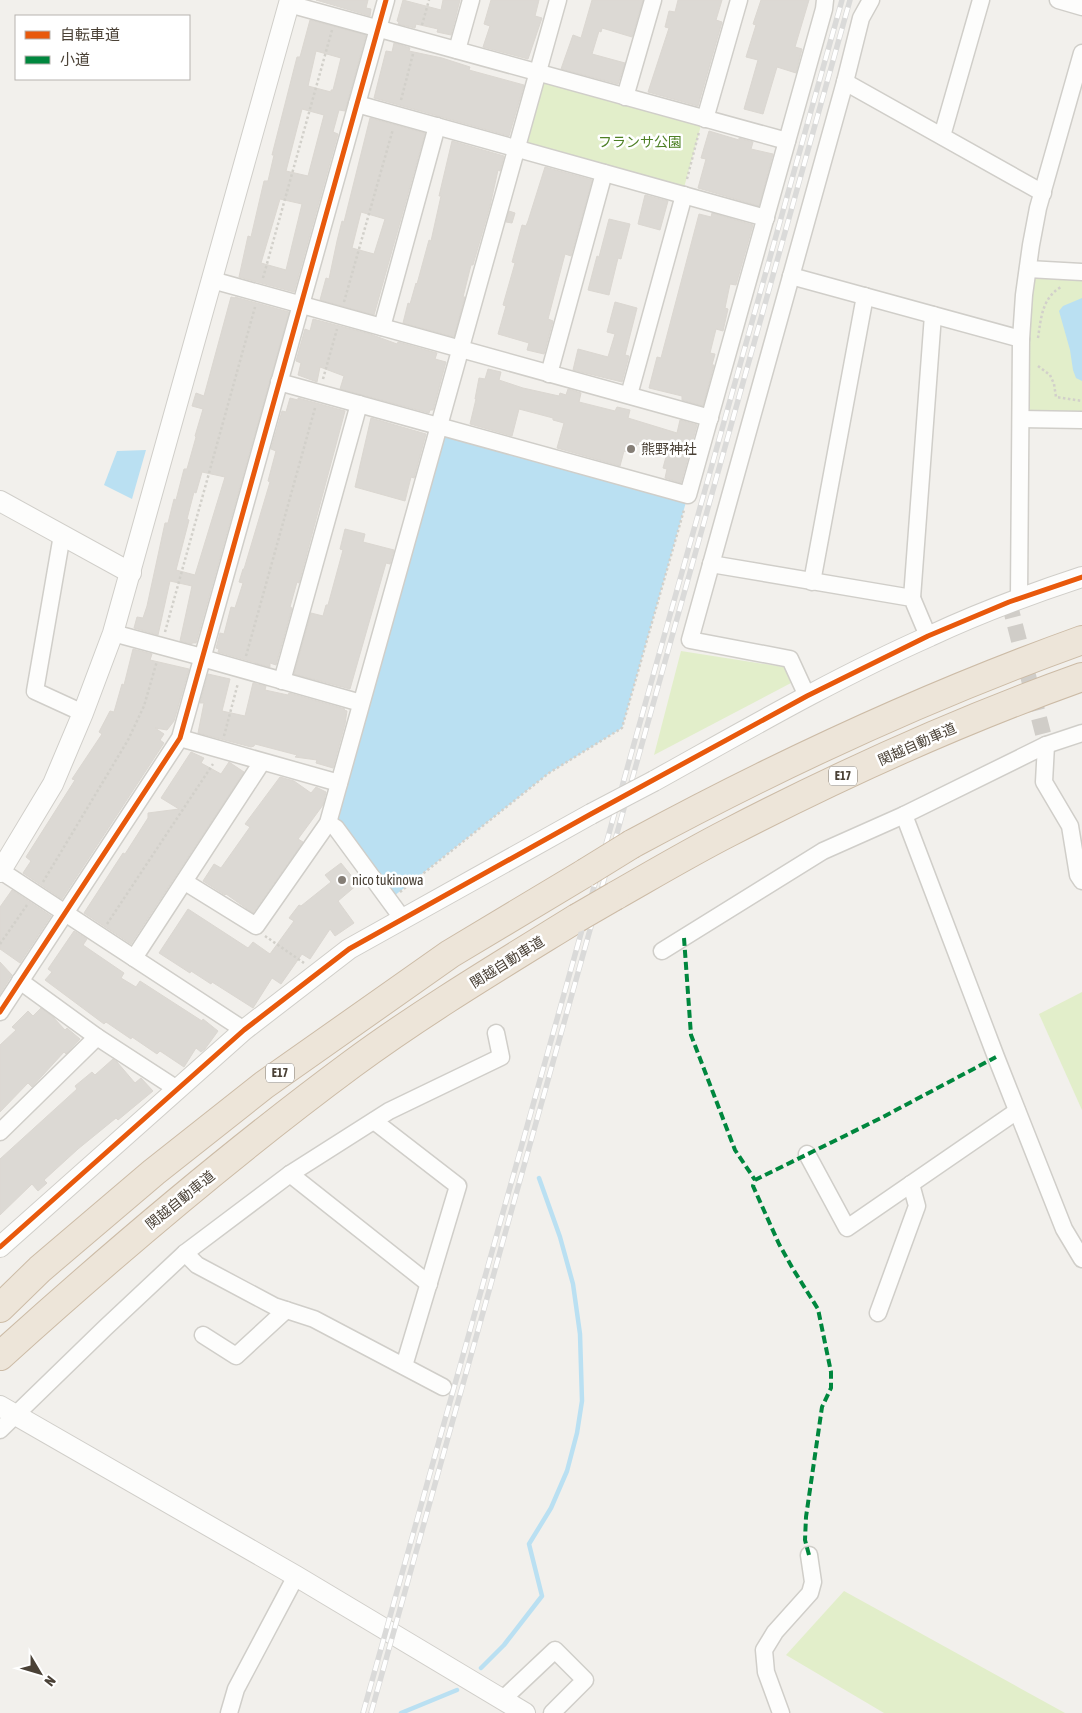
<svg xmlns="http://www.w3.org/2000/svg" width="1082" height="1713" font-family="'Asap Condensed','Noto Sans JP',sans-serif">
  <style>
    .green { fill: #e2eeca }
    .water { fill: #bae0f2 }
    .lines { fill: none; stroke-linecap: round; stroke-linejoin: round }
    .stream { stroke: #bae0f2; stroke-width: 4.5 }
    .building { fill: #dcd9d4; stroke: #dbd7d1; fill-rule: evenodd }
    .minor-tunnel { stroke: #d0cdc8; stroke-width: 16; stroke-dasharray: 16 8; stroke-linecap: butt }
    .minor-casing { stroke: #d0cec9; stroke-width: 19 }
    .tertiary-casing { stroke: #d0cec9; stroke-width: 22 }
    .motorway-casing { stroke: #ccbba6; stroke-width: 30 }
    .path { stroke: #d2d0ca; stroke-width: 2.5; stroke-dasharray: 2.5 2.5; stroke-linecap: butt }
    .minor { stroke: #fdfdfc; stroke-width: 16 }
    .tertiary { stroke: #fdfdfc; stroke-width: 20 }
    .motorway { stroke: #ede5d9; stroke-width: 28 }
    .rail-casing { stroke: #dadad9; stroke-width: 5.5 }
    .rail { stroke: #fff; stroke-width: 4; stroke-dasharray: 11; stroke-linecap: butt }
    .tertiary-bridge-casing { stroke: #d0cec9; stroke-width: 22; stroke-linecap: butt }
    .motorway-bridge-casing { stroke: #ccbba6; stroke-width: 30; stroke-linecap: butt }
    .tertiary-bridge { stroke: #fdfdfc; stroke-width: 20 }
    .motorway-bridge { stroke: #ede5d9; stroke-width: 28 }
    .quiet { stroke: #00873e; stroke-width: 4; stroke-dasharray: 8 4; stroke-linecap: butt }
    .cycleway-casing { stroke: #fff; stroke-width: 8 }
    .cycleway { stroke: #e8590c; stroke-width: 5 }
    .poi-dot { fill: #857e76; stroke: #fff; stroke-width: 2 }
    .labels { text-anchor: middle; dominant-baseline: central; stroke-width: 5; stroke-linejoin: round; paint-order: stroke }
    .shield { fill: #fff; stroke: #807a72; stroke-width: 1 }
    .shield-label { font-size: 12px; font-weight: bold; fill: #4a4136 }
    .park-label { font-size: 14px; fill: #4e8025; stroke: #fff }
    .poi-label { font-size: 14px; fill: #4a4136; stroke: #fff; text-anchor: start }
    .street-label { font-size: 14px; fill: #4a4136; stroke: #fff }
  </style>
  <rect width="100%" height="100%" fill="#f2f0ec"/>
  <!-- green -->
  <g class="green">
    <polygon points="537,72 703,118 682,195 516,148"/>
    <polygon points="1028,269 1082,272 1082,420 1021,419"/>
    <polygon points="681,651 784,667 791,683 654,755"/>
    <polygon points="1082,992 1082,1110 1039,1014"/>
    <polygon points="844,1591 1065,1713 884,1713 786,1655"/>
  </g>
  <!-- water -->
  <g class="water">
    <polygon points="1082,298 1082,381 1076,378 1073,370 1070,350 1059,311 1063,306"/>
    <polygon points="439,426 688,495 622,728 549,773 389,900 328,823"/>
    <polygon points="146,450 132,499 104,485 117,451"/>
  </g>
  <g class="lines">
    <!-- stream -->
    <g class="stream">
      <polyline points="481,1668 504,1645 542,1596 529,1544 551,1508 567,1471 577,1433 582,1401 580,1334 573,1284 560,1237 539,1178"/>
      <polyline points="401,1713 457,1690"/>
    </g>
  </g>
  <!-- building -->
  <g class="building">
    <polygon points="316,0 368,0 366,8 371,9 370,16"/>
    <polygon points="403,0 441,10 443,0 460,0 451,35 437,32 438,29 416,24 415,28 398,24 399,22 397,21"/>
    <polygon points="491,0 539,0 535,16 542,18 528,59 483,47 490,26 484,24"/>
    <polygon points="592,0 643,0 632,37 602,28 601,32 599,31 592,54 625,63 618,84 561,69 573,35 581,38"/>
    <polygon points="678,0 722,0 716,20 722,22 698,106 648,92 669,28 665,27 669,11 675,12"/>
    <polygon points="761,0 809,0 795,47 802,49 796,73 777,67 763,114 744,109 758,60 746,57 756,25 753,24"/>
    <path d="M310,20L366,35L345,111L339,110L333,132L338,134L294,292L239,277L248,236L251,237L264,181H268L274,155H272L297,57H300ZM316,51L341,58L333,90H331V92L308,86ZM302,109L324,115L308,176L286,171ZM280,199L302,204L286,270L261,263Z"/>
    <polygon points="394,43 410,48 409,51 442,58 470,67 469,70 524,85 509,136 374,98 386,51 392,52"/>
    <path d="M370,118L425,133L374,315L320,300L326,278L329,279L337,241L342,221L344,222ZM361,212L385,219L374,254L352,248Z"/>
    <polygon points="709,131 739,140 739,138 753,142 751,149 773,154 759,206 698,188 706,159 701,158"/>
    <polygon points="452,141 504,156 500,171 498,170 490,206 473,265 471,265 463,297 465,297 464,300 454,337 403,323 408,303 410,304 416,283 417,284 429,240 431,241 441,196 439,196"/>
    <polygon points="545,167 592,180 571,256 565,254 548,319 553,321 544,354 527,350 529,343 498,334 506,306 503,305 515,263 512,262 522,225 526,226 528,221"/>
    <polygon points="645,195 668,201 660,230 638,224"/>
    <polygon points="509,211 515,213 512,223 506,222"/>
    <polygon points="712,213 753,225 736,285 730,284 725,308 728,309 723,331 716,329 710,353 715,354 712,365 714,365 703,406 682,400 682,396 649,388 657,357 661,358 699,214 711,217"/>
    <polygon points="609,219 630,224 621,259 618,258 609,295 588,290 597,256 599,257"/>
    <path d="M231,297L235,298V297L289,312L196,643H192V644L180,641L192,586L170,581L158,635L134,628L137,617L143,618L147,606L165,523H168L174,499L176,500L184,469H187L196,437L195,436L203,409L192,406L196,393L204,396ZM202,472L225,477L195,575L176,570L189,520L187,519L194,492L196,493Z"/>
    <polygon points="615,302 637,308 625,355 629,356 622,382 573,370 578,349 608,357 615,334 607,332"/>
    <polygon points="313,319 370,334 397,344 398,342 437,353 435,359 446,362 433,410 430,410 429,413 340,389 344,376 320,367 317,382 298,375 301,363 296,361 305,329 310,331"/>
    <polygon points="488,369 501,372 499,380 523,388 559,396 560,393 566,395 568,389 581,393 579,402 615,411 617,407 630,410 628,418 677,433 680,420 697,425 681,483 665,478 667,469 663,468 667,453 637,444 633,454 624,451 620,466 557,448 564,423 553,420 553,418 519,409 512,436 470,424 476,399 475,399 479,378 485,379"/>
    <polygon points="290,398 298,400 298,398 345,411 299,583 297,582 290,607 292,608 276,665 270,663 270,667 218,652 219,649 216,648 220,633 224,634 231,607 235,608 243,583 239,582 243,569 244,569 270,482 268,481 276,451 271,449 282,411 286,412"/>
    <polygon points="371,418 426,434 414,478 411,477 405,501 355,487"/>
    <polygon points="345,529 365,534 363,542 394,550 390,564 386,563 350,689 294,674 311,613 323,616 326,605 328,605 343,550 340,549"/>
    <polygon points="133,649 152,654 150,660 189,669 174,721 167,730 155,728 164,734 160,740 164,743 62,899 23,873 31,861 26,857 75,780 72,779 102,734 99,732 110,711 114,712 122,684 124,685"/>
    <polygon points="208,674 230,679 222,711 245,716 253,683 266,686 265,690 288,695 289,693 345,709 344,710 347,711 345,724 333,768 316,763 317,760 295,757 297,755 255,744 254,746 251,747 198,733 204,703 200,703"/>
    <polygon points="191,752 204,758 201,763 221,774 229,762 244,772 131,944 84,913 123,853 125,854 148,818 148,813 179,809 161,798"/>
    <polygon points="280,777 294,781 311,793 316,787 326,792 323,805 298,839 303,842 253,913 226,894 225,895 203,881 214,864 221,868 250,827 245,824"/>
    <polygon points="341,863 358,884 338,901 354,923 335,936 330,929 310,959 302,954 281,984 272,978 253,1008 212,982 211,984 191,971 190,973 159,953 188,909 248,948 253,942 270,954 294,921 289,918 299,905 301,906 331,882 325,875"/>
    <polygon points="12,890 51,916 20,963 0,949 0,907"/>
    <polygon points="74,931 87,939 83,945 124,973 121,978 136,987 140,981 202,1021 203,1019 218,1031 205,1049 201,1052 196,1048 184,1067 160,1051 157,1054 132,1037 131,1039 106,1022 104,1024 45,980 52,972 48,969"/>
    <polygon points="0,962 12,975 0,994"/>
    <polygon points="41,1008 53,1017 65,1030 67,1028 80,1039 66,1054 64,1052 32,1087 28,1083 0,1112 0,1045 16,1030 12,1027 28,1011 33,1016"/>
    <polygon points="113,1059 117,1062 135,1083 141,1078 153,1091 118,1120 116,1118 78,1149 44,1180 47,1183 38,1191 32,1184 0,1215 0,1159 77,1089 75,1086 92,1072 95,1075"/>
  </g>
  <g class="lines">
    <!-- minor-tunnel -->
    <polyline class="minor-tunnel" points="1009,602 1046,745"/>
    <!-- minor casing -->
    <g class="minor-casing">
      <g id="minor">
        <polyline points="1058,0 1082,7"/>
        <polyline points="289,4 787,141"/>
        <polyline points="457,50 471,0"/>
        <polyline points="845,82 1043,193"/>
        <polyline points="625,97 653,0"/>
        <polyline points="357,104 766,218"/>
        <polyline points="705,119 739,0"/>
        <polyline points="942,136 981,0"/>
        <polyline points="1028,269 1082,272"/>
        <polyline points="791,276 1021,339"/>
        <polyline points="212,280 710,418"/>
        <polyline points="382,327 437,126"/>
        <polyline points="549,374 604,173"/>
        <polyline points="279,382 688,495 824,9 825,0"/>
        <polyline points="629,395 684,195"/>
        <polyline points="1021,419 1082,420"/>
        <polyline points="62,535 35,691 83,713"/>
        <polyline points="711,564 912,598 928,636"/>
        <polyline points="812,582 865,296"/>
        <polyline points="912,598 933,315"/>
        <polyline points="1019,598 1021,339 1024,295 1031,245 1038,208 1082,53"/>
        <polyline points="113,633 202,657"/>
        <polyline points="202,658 361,703"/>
        <polyline points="282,681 359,404"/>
        <polyline points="807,696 790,659 690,640 845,82 861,18 871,0"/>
        <polyline points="180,738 339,783"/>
        <polyline points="1046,745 1044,782 1070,826 1078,875 1082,881"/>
        <polyline points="904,815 996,1057 1064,1229 1082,1259"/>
        <polyline points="328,823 336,828 402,918"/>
        <polyline points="1,871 244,1030"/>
        <polyline points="185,882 256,926 328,823 558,0"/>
        <polyline points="662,951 823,851 904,815 1046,745 1082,733"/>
        <polyline points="134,958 262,762"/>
        <polyline points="20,981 97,1037 177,1089"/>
        <polyline points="0,1012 180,738 386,0"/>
        <polyline points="374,1121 458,1186 404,1366"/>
        <polyline points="0,1132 97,1037"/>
        <polyline points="807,1154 847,1228 1017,1111"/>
        <polyline points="290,1174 429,1284"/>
        <polyline points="185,1253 197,1265 274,1306 314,1319 443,1387"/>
        <polyline points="878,1313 917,1206 911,1184"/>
        <polyline points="203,1335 236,1356 286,1310"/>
        <polyline points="0,1430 105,1328 185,1253 290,1174 389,1111 501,1057 496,1033"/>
        <polyline points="503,1699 555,1650 585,1680 552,1713"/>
        <polyline points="229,1713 236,1689 296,1576"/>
        <polyline points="781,1713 766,1672 764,1650 775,1632 810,1593 813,1582 809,1555"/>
      </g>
    </g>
    <!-- tertiary casing -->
    <g class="tertiary-casing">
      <g id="tertiary">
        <polyline points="0,501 131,573"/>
        <path d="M654,781C744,731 835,678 930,636C979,613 1030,594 1082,577"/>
        <polyline points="0,872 53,784 83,713 113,633 290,0"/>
        <polyline points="0,1247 244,1030 349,949 591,814"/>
        <polyline points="0,1406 296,1576 525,1713"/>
      </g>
    </g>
    <!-- motorway casing -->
    <g class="motorway-casing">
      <g id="motorway">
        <path d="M632,844C778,765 926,696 1082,640"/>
        <path d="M615,896C652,875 689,853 728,833C842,774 961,720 1082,677"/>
        <polyline points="0,1308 40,1269 154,1172 264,1085 450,954 585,873"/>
        <path d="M0,1356C113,1254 229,1155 352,1064C424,1011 501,965 577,918"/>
      </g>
    </g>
    <!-- path -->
    <g class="path">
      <polyline points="422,25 429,0"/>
      <polyline points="401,100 413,54"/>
      <polyline points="687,179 699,132"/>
      <polyline points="263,278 332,30"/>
      <polyline points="344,302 393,129"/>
      <path d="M1038,338C1041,318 1042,298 1061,287"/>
      <polyline points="1038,366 1050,375 1054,384 1056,397 1082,401"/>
      <polyline points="323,379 337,329"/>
      <polyline points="165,632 255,307"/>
      <polyline points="246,656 315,408"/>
      <polyline points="224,736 238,683"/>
      <polyline points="43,882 128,740 144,706 157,661"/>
      <polyline points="400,892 549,773 622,728 684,510"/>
      <polyline points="107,924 213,764"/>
      <polyline points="265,936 304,963"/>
      <polyline points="0,944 27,905"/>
    </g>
    <!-- minor -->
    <use href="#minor" class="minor"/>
    <!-- tertiary -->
    <use href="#tertiary" class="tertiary"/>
    <!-- motorway -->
    <use href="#motorway" class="motorway"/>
    <!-- rail casing -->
    <g class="rail-casing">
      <g id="rail">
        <polyline points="363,1713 842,0"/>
        <polyline points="371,1713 850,0"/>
      </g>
    </g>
    <!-- rail -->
    <use href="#rail" class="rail"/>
    <!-- tertiary-bridge casing -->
    <g class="tertiary-bridge-casing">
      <polyline id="tertiary-bridge" points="591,814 654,781"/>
    </g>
    <!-- motorway-bridge casing -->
    <g class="motorway-bridge-casing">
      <g id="motorway-bridge">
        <polyline points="585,873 632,844"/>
        <polyline points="577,918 615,896"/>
      </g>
    </g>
    <!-- tertiary-bridge -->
    <use href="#tertiary-bridge" class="tertiary-bridge"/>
    <!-- motorway-bridge -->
    <use href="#motorway-bridge" class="motorway-bridge"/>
    <!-- quiet -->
    <g class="quiet">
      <polyline points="684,938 691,1035 735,1150 755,1180"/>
      <polyline points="809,1555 805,1540 806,1517 822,1407 831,1388 831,1372 818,1309 793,1269 779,1244 753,1186 755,1180 881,1118 996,1057"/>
    </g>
    <!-- cycleway casing -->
    <g class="cycleway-casing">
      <g id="cycleway">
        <polyline points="0,1012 180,738 386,0"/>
        <polyline points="0,1247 244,1030 349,949 591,814 807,696 928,636 1009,602 1082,577"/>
      </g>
    </g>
    <!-- cycleway -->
    <use href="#cycleway" class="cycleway"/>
  </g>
  <!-- markers -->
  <g class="poi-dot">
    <circle cx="631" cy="449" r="5"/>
    <circle cx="342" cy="880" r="5"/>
  </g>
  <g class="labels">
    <!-- shield labels -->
    <g class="shield">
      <rect x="829" y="766.5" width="28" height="19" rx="4"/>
      <rect x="266" y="1063.5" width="28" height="19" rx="4"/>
    </g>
    <g class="shield-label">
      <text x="843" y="776">E17</text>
      <text x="280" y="1073">E17</text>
    </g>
    <!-- park labels -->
    <g class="park-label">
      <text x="640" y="142">フランサ公園</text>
    </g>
    <!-- poi labels -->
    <g class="poi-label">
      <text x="641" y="449">熊野神社</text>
      <text x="352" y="880">nico tukinowa</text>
    </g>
    <!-- street labels -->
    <g class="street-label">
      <text transform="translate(917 744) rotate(-24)">関越自動車道</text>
      <text transform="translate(507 962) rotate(-32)">関越自動車道</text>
      <text transform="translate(180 1200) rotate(-39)">関越自動車道</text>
    </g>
  </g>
  <!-- legend -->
  <rect x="15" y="15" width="175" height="65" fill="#ffffff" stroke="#b7b3af"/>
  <rect x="25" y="31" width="25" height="8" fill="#e8590c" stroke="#b7b3af"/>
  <text x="60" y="40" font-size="15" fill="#4a4136">自転車道</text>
  <rect x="25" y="56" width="25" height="8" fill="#00873e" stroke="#b7b3af"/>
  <text x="60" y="65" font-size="15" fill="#4a4136">小道</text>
  <!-- north arrow -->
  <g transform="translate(40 1673) rotate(128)" stroke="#ffffff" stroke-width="4" paint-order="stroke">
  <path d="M0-4L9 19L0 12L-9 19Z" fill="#4a4136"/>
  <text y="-8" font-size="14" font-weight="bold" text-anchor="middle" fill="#4a4136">N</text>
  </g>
</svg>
